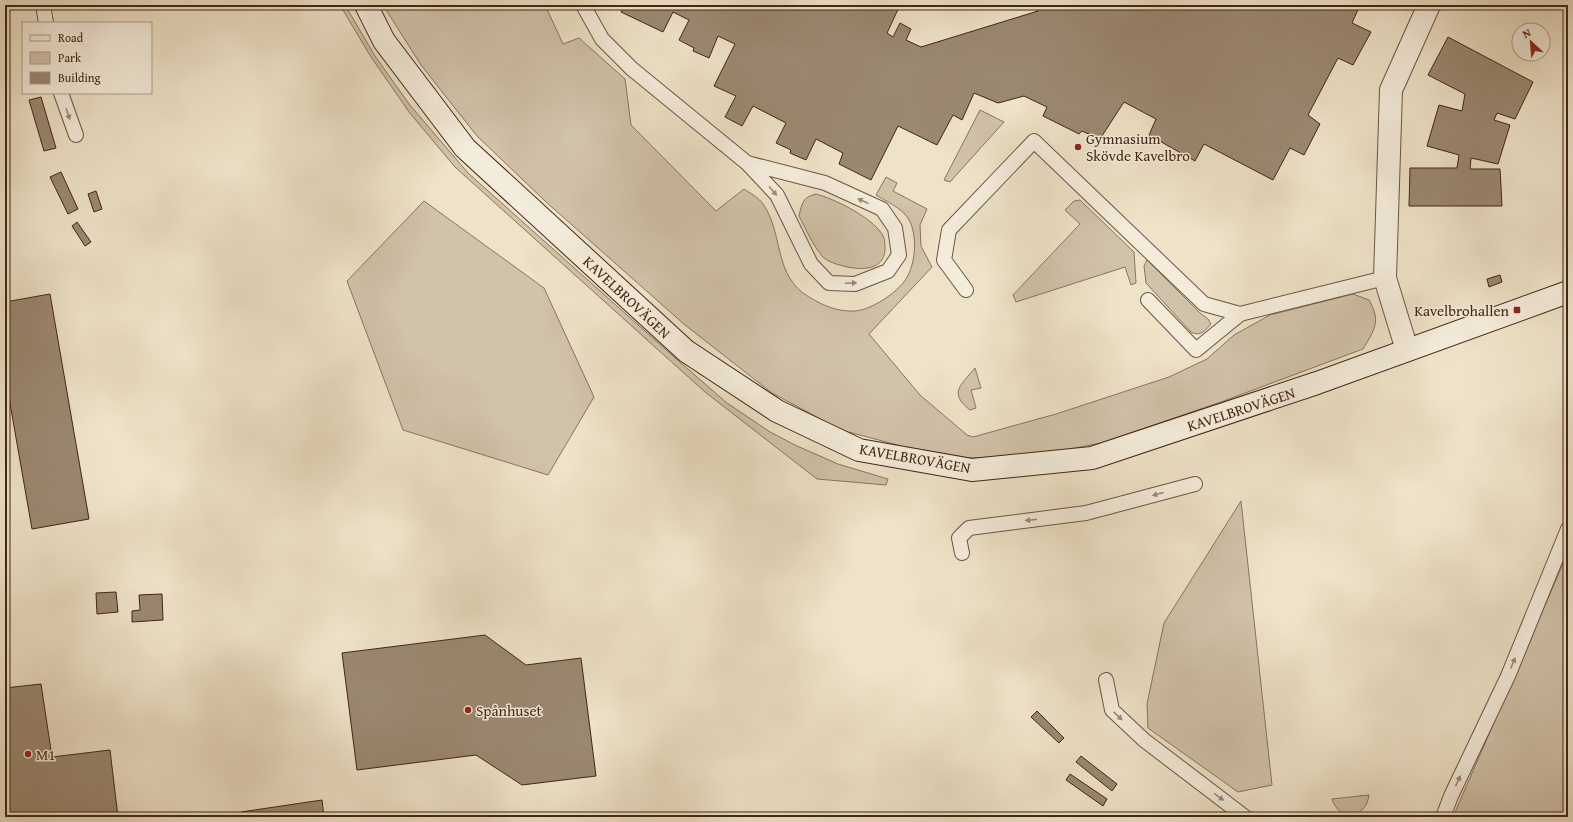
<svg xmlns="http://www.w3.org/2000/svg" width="1573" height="822" font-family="'Gentium Book Plus',serif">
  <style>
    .green { fill: #d1c2aa; stroke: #897460 }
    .building { fill: #9b8872; stroke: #412615 }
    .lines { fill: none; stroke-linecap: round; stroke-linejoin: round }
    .service-casing { stroke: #6c5542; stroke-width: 16 }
    .minor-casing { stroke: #6c5542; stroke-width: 24 }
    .secondary-casing { stroke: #412615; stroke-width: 24 }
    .service { stroke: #f4ecdb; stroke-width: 14 }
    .minor { stroke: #f4ecdb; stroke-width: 22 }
    .secondary { stroke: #f4ecdb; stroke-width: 22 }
    .oneway { fill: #9a8978 }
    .poi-dot { fill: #8f2418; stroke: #f4ecdb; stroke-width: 1.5 }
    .labels { text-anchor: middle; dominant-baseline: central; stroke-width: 3; stroke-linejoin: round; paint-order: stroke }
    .poi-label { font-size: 15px; fill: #412615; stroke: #f4ecdb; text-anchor: start }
    .street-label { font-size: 15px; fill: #412615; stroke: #f4ecdb }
  </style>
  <rect width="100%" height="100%" fill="#eee2c8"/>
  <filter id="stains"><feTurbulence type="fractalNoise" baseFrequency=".005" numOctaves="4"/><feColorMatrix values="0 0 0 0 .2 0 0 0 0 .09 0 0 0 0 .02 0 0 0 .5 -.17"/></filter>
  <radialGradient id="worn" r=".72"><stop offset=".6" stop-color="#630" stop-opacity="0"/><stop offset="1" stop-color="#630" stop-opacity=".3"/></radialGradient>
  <!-- green -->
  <g class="green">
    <polygon points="340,5 345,5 375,56 409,104 468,173 674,357 727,403 770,432 797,446 838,464 888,479 886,485 817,479 705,392 455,167 409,112 371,57"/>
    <path d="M383,5H545L563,44L579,38L625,79L631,125L716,211L744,189C750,193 759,198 763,204C784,234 773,276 809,297C824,306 838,312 855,311C871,310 897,293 906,279C916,263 918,234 908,218C901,208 886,201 876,195L886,177L897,183L893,191L927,209L920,225L921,246L932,267L869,334L920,395L967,435L973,437L1056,414L1169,377L1207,359L1234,335L1270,315L1353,294L1369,300C1381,321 1375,329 1363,349L1221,402L1101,443L1040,455L970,458L905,447L841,430L772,393L685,325L545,201L477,136L421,65Z"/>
    <polygon points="980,110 1004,122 950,182 944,180"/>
    <path d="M816,194C835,199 866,215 879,230C885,237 885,241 885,250C883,270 864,270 847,267C839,265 827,262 822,256C812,244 806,229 799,216C802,203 803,197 816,194Z"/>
    <polygon points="1080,200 1134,252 1136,283 1131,285 1125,267 1016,302 1013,295 1080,224 1065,210 1074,201"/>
    <polygon points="424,201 544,288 594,397 548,475 403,430 347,281"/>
    <path d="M1147,260L1200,313L1208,319L1211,324C1205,331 1200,337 1191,332L1146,283L1144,266Z"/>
    <path d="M975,368L981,388L971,390L976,408L970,410C948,393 961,385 975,368Z"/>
    <polygon points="1241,501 1272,785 1238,792 1148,728 1147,704 1164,623"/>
    <polygon points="1568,552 1568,817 1453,817"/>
    <path d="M1369,795C1366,819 1339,822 1332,799Z"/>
  </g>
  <!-- building -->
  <g class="building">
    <polygon points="624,5 900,5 887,33 893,37 900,23 911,29 906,40 921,47 1038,11 1036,6 1039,5 1360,5 1352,23 1371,32 1353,65 1338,58 1308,115 1320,124 1304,155 1290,148 1273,180 1204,144 1195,161 1149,135 1156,119 1124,102 1100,139 1082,131 1079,134 1043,116 1047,107 1024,96 998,103 974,93 962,120 953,115 937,145 898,126 871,180 839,164 843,153 816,139 806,160 790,153 791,150 776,143 786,123 753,106 742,126 725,117 736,96 714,86 735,44 718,36 709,58 693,51 694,48 679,40 689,20 673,12 663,32 621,12"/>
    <polygon points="1448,37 1533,82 1515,119 1497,113 1494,120 1510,125 1498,164 1471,158 1470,169 1500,169 1502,206 1409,206 1410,168 1457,168 1459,155 1427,146 1439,105 1462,111 1465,94 1428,75"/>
    <polygon points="41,97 56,148 44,151 29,100"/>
    <polygon points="61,172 78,209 68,214 50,177"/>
    <polygon points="96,191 102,209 94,212 88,194"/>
    <polygon points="77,222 91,242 85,246 72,226"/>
    <polygon points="1500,275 1502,282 1489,287 1487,279"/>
    <polygon points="50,294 89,519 32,529 5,375 5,302"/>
    <polygon points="116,592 118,612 97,614 96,593"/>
    <polygon points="162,594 163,620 132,622 132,611 140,610 139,595"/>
    <polygon points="485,635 526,665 581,658 596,776 522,785 476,755 357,770 342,653"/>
    <polygon points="41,684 52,757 110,750 118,817 5,817 5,688"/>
    <polygon points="1037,711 1064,738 1059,743 1031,717"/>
    <polygon points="1081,756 1117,784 1112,791 1076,762"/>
    <polygon points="1070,774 1107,799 1103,806 1066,780"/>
    <polygon points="322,800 324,817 242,817 241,812"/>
  </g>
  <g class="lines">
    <!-- service casing -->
    <g class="service-casing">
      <g id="service">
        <polyline points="43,5 46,23"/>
        <polyline points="583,5 602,39 632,69 747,163 777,195 811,264 829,283 855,284 888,271 899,255 895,228 882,209 825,183 747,163"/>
        <polyline points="61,93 76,135"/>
        <polyline points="966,290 944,260 949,230 1034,141 1204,304 1240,314 1385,278"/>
        <polyline points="1148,300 1196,350 1240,314"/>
        <polyline points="962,553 959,538 969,528 1086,513 1195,484"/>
        <polyline points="1106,680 1112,710 1144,740 1245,817"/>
        <polyline points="1443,817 1451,796 1508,676 1568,529"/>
      </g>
    </g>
    <!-- minor casing -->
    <g class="minor-casing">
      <polyline id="minor" points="1407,350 1385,278 1391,90 1429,5"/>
    </g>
    <!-- secondary casing -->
    <g class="secondary-casing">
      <polyline id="secondary" points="366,5 384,41 465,148 686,351 777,411 859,450 972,470 1092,458 1317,383 1568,292"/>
    </g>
    <!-- service -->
    <use href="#service" class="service"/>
    <!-- minor -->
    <use href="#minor" class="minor"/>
    <!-- secondary -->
    <use href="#secondary" class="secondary"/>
  </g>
  <!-- one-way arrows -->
  <defs><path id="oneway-solid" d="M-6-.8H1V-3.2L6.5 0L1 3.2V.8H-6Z"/></defs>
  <g class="oneway">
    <use href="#oneway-solid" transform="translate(68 114) rotate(71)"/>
    <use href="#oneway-solid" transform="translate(773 191) rotate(49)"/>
    <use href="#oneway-solid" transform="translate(863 201) rotate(-155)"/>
    <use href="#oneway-solid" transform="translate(851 283) rotate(-2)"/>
    <use href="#oneway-solid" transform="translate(1158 494) rotate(165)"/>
    <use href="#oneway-solid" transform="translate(1031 520) rotate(173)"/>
    <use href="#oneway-solid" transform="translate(1513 663) rotate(-68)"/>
    <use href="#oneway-solid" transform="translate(1118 716) rotate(43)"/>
    <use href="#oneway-solid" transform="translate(1458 781) rotate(-65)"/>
    <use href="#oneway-solid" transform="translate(1219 797) rotate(36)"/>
  </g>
  <!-- markers -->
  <g class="poi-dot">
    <circle cx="1078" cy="147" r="4"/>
    <rect x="1513" y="306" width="8" height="8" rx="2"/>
    <circle cx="468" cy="710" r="4"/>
    <circle cx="28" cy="754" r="4"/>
  </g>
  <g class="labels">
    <!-- poi labels -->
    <g class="poi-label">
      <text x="1086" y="138">Gymnasium<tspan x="1086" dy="17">Skövde Kavelbro</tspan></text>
      <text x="1509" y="310" text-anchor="end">Kavelbrohallen</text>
      <text x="476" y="710">Spånhuset</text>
      <text x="36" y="754">M1</text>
    </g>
    <!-- street labels -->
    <g class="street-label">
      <text transform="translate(627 297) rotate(43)">KAVELBROVÄGEN</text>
      <text transform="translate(1241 409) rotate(-18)">KAVELBROVÄGEN</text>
      <text transform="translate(915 458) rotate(10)">KAVELBROVÄGEN</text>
    </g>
  </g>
  <!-- margin -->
  <rect width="1573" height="822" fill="none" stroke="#eee2c8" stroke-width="20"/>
  <rect x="6" y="6" width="1561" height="810" fill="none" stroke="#412615" stroke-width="2"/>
  <rect x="10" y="10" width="1553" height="802" fill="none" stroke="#412615"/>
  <!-- legend -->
  <rect x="22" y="22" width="130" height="72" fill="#f4ecdb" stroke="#ac9d8c"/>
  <rect x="30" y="35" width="20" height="6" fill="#f4ecdb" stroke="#ac9d8c"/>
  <text x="58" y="42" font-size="12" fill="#412615">Road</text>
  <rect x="30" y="52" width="20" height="12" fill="#d1c2aa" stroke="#ac9d8c"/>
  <text x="58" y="62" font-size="12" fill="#412615">Park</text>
  <rect x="30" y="72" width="20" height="12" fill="#9b8872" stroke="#ac9d8c"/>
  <text x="58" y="82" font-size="12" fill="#412615">Building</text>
  <!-- north arrow -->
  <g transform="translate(1531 42) rotate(334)"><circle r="19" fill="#f4ecdb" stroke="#ac9d8c"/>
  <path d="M0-3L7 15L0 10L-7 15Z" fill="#8f2418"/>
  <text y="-6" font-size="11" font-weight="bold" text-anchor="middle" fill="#412615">N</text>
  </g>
  <rect width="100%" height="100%" filter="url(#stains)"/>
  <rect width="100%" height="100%" fill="url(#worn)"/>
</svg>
